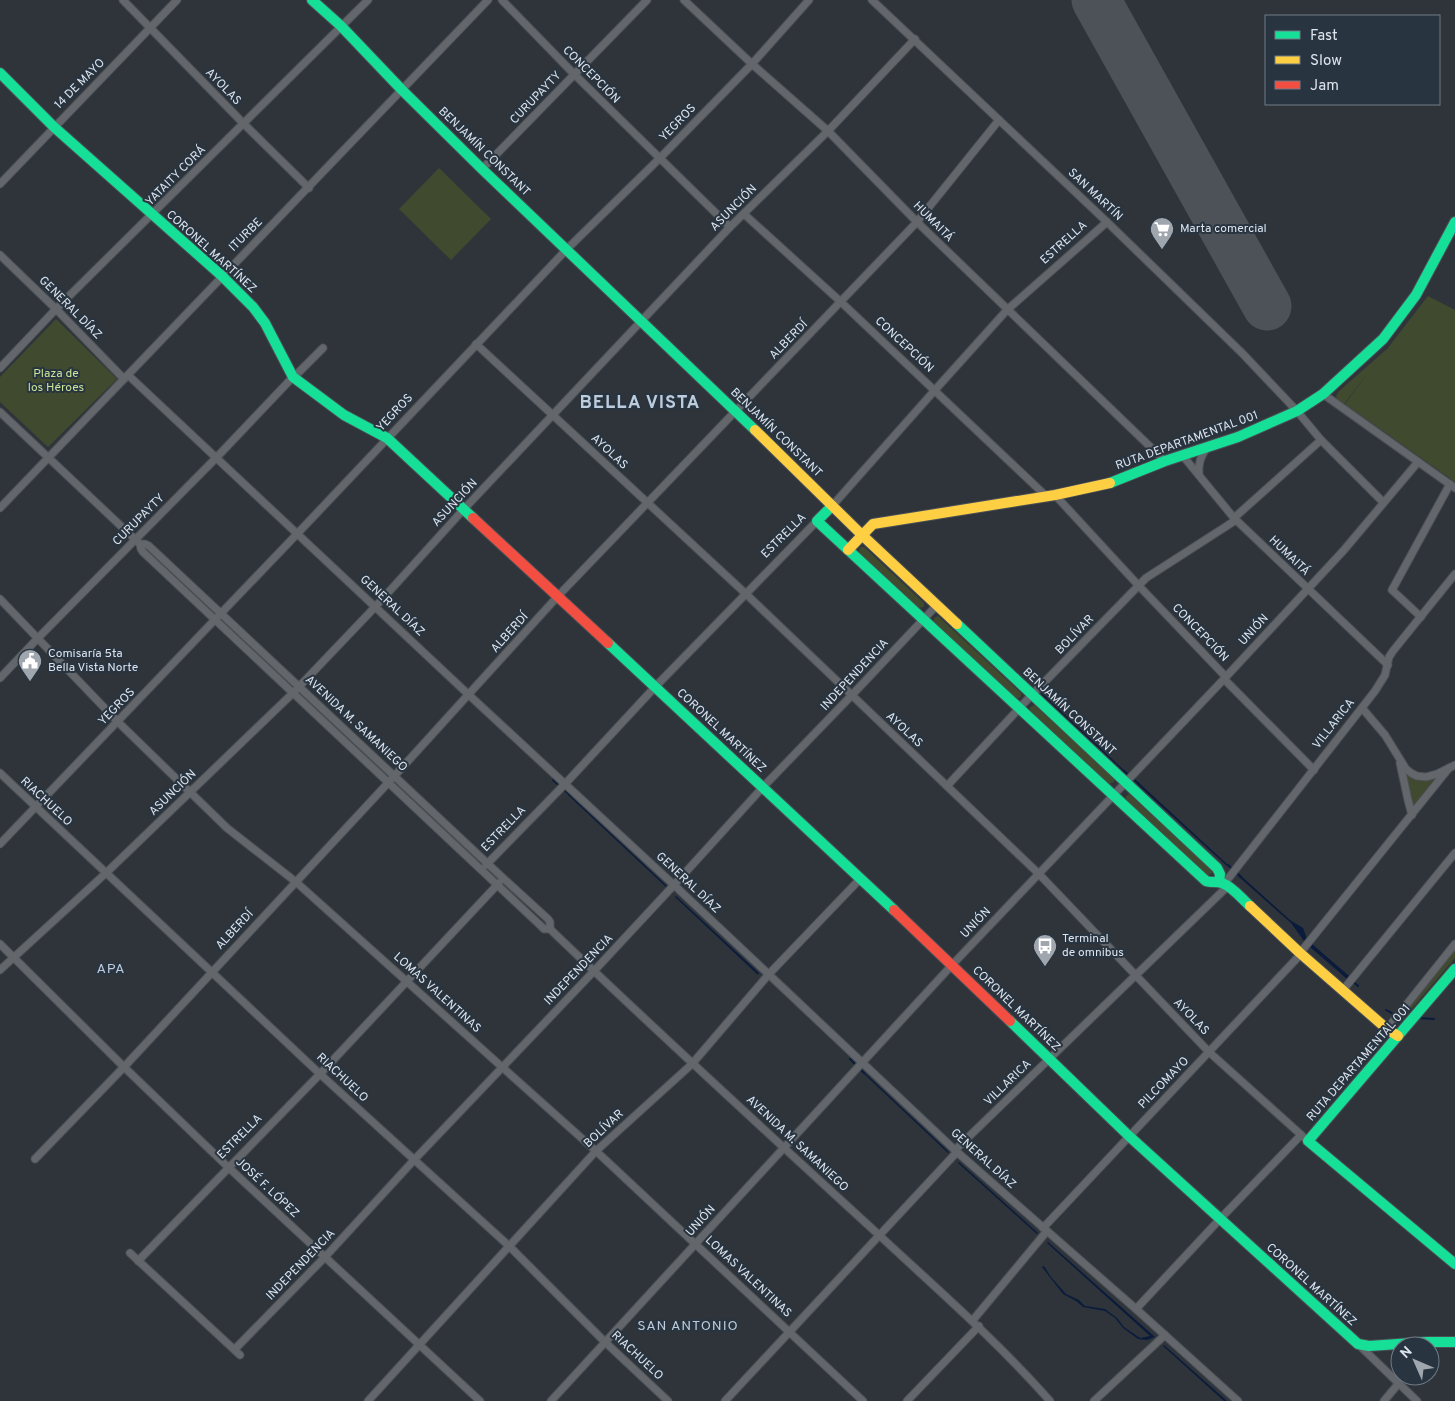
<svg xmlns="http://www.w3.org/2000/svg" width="1455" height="1401" font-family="Overpass,sans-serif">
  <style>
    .green { fill: #3f4a2f }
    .water { fill: #0a1b3c }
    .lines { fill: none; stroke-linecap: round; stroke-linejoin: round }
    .stream { stroke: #0a1b3c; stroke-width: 2 }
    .runway { stroke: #4c5258; stroke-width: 49 }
    .street-casing { stroke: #4a5056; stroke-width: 9 }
    .fast-casing { stroke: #4a5056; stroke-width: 12 }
    .slow-casing { stroke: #4a5056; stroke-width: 12 }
    .jam-casing { stroke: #4a5056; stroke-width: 12 }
    .street { stroke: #63676c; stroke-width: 7 }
    .fast { stroke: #16e098; stroke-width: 10 }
    .slow { stroke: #ffcf43; stroke-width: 10 }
    .jam { stroke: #f24e42; stroke-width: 10 }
    .labels { text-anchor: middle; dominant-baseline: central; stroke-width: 4; stroke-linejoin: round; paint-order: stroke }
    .street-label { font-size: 12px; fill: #dde4ed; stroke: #283440 }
    .poi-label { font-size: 12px; fill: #dde4ed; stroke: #283440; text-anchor: start }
    .park-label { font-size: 12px; fill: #cae498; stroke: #283440 }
    .neighbourhood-label { font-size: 14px; letter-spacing: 1px; fill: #bdccdc; stroke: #283440 }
    .district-label { font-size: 18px; font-weight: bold; letter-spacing: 1px; fill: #bdccdc; stroke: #283440 }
  </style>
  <rect width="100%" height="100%" fill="#2e343a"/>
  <!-- green -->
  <g class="green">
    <polygon points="439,168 491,219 451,260 399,209"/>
    <polygon points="1428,296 1455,310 1455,482 1345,404 1367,374 1344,404 1338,400 1336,396 1339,391 1387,349"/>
    <polygon points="56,319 117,379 48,447 0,402 0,377"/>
    <polygon points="861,547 864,547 924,603 924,607 919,608 860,553 859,549"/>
    <polygon points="938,616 1021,693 1021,696 1020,698 1016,698 934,622 934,618"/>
    <polygon points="224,621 290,682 289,683 287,683 223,623"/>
    <polygon points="304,695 384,770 384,771 382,772 303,698"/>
    <polygon points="1035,705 1114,779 1114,782 1109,784 1030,711 1030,707"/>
    <path d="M1405,770C1414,783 1424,781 1436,777L1414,806L1412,805Z"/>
    <polygon points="399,784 477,857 477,859 476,860 397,786"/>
    <polygon points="1129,794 1212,870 1212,873 1209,875 1207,875 1126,799 1126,796"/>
    <polygon points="1455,950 1455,958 1402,1020 1400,1020 1400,1018"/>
  </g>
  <!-- water -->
  <g class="water">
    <polygon points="1042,693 1126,772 1125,773 1041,694"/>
    <polygon points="1138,782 1228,865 1227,866 1137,784"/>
    <polygon points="569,794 667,886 666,887 568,795"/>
    <polygon points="1240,875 1290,920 1303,928 1307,939 1304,941 1291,923 1238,876"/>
    <polygon points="676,896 759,973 758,975 675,897"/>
    <polygon points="1312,944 1349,976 1347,979 1310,947"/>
    <polygon points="864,1072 949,1152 948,1153 863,1073"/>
    <polygon points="959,1162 1038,1233 1037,1234 958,1163"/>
    <polygon points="1048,1242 1155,1337 1147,1340 1138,1339 1123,1328 1115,1318 1105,1311 1083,1307 1076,1301 1063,1294 1042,1267 1044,1266 1051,1277 1066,1294 1079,1300 1085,1306 1105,1309 1117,1318 1124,1327 1140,1338 1150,1336 1047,1243"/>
    <polygon points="1164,1345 1227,1401 1224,1401 1163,1346"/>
  </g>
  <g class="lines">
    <!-- stream -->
    <g class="stream">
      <polyline points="1124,771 1139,784"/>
      <polyline points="553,780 570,795"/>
      <polyline points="1228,865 1241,877"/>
      <polyline points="1346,975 1358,986"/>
      <polyline points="1386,1010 1395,1015"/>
      <polyline points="1419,1018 1434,1019"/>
      <polyline points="850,1059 864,1073"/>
    </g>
    <!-- runway -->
    <polyline class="runway" points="1096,0 1267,306"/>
    <!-- street casing -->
    <g class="street-casing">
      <g id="street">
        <polyline points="123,0 244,124 309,188"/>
        <polyline points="502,0 574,74 730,227"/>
        <polyline points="684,0 752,64 828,131 917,222 1165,461"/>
        <polyline points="872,0 1107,222 1242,353 1297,411 1321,440 1383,502"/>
        <polyline points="482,169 647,0"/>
        <polyline points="0,184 177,0"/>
        <polyline points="744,214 841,302 1046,496"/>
        <polyline points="0,255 56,309 124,379"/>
        <polyline points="476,344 745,593 1039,874 1209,1052 1308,1141"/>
        <polyline points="0,368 56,309 368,0"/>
        <polyline points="299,372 323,348"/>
        <polyline points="128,375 469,695 674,885 957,1152 1136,1309 1238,1401"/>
        <polyline points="1323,394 1455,488"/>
        <path d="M0,412L140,544L141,549L143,552L541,926L544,929H550C658,1033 769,1134 879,1235C937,1289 997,1341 1050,1401"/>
        <polyline points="1183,456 1234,518 1388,665"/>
        <path d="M1199,475C1198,464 1200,456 1207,448"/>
        <polyline points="1055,495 1139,586 1226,677"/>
        <polyline points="832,506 935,390 1007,310 1107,222"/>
        <polyline points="0,508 488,0"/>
        <polyline points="1234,518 1321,440"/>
        <polyline points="140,544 145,544 149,546 503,878 548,919 550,922 550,929"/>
        <polyline points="0,599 118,722 227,828 296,882 502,1067 596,1151 863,1401"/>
        <polyline points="1421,617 1392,590 1450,484"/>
        <polyline points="0,678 38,638 216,458 293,377"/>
        <polyline points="1224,679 1314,770"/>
        <polyline points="1362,708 1385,735 1406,769 1411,773 1417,776 1426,777 1437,774 1455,765"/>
        <polyline points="1400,763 1408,800 1412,815"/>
        <polyline points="0,773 320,1074 509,1246 605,1342 668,1401"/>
        <polyline points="947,786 1025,702 1146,578 1236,520"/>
        <polyline points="0,844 297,534 567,249 659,159 752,64 809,0"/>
        <polyline points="486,865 565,784 655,687 817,521"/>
        <polyline points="1224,884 1375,691 1385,675 1389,657 1393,651 1455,574"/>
        <polyline points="0,944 124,1067 228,1167 480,1401"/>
        <polyline points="1300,953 1449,768"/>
        <polyline points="0,970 106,873 293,693 376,606 464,509 730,227 828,131 915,39"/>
        <polyline points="1343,990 1455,853"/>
        <polyline points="1387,1029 1455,944"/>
        <polyline points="955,1150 1228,886"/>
        <polyline points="35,1159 124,1067 388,783 558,596 917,222 999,120"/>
        <polyline points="1043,1228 1301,954"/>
        <polyline points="130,1253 240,1355"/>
        <polyline points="138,1261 320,1074 499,883"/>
        <polyline points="1136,1309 1220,1219 1301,1135"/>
        <polyline points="973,1320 1047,1231"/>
        <polyline points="1359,1345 1417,1401"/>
        <polyline points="235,1349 325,1257 414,1160 594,971 674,885 763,787 851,696 937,605"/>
        <polyline points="368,1401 596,1151 692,1064 769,974 860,879"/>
        <polyline points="551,1401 952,965 1224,679 1344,550 1418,462"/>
        <polyline points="725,1401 957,1152"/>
        <polyline points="907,1401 979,1326"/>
        <polyline points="1094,1401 1165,1335"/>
        <polyline points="1384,1401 1399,1383"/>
      </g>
    </g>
    <!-- fast casing -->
    <g class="fast-casing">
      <g id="fast">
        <polyline points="312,0 341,26 402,90 482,169 755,430"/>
        <polyline points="0,73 54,127 222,276 253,307 265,323 293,377 344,415 387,438 473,518"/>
        <polyline points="1110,483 1165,461 1238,437 1297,411 1323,394 1383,339 1416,295 1455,222"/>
        <path d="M832,506L817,521L1206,881C1211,883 1217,881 1222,883C1233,887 1242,899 1250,906"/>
        <polyline points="957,624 1217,868 1220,874 1219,882"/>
        <polyline points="608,643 894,910"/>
        <polyline points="1455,969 1308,1141 1455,1264"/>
        <polyline points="1010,1021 1129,1136 1358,1344 1369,1346 1427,1342 1455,1342"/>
      </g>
    </g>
    <!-- slow casing -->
    <g class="slow-casing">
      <g id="slow">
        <polyline points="755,430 862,535 957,624"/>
        <polyline points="848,550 873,524 1055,495 1110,483"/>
        <polyline points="1250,906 1300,953 1387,1029 1398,1036"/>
      </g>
    </g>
    <!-- jam casing -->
    <g class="jam-casing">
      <g id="jam">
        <polyline points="473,518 608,643"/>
        <polyline points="894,910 1010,1021"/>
      </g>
    </g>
    <!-- street -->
    <use href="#street" class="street"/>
    <!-- fast -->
    <use href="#fast" class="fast"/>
    <!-- slow -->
    <use href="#slow" class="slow"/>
    <!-- jam -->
    <use href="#jam" class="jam"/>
  </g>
  <!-- icons -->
  <defs>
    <g id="supermarket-pin" transform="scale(1.25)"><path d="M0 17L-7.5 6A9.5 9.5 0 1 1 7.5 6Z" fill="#a0a6ae" stroke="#283440"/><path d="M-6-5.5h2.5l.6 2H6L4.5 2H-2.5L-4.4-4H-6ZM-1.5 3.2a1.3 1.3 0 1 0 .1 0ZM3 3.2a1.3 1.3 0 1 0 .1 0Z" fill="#fff"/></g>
    <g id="civic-pin" transform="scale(1.25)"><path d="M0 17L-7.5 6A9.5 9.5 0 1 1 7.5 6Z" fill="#a0a6ae" stroke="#283440"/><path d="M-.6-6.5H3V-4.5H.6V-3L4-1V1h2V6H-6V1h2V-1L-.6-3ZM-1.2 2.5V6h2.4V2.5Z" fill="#fff"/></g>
    <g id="bus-pin" transform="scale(1.25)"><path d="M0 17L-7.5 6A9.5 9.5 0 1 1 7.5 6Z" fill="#a0a6ae" stroke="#283440"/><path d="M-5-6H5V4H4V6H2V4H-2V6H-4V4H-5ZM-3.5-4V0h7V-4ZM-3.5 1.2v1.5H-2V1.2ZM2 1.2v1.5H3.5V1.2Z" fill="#fff"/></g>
  </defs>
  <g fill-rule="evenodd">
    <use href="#supermarket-pin" x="1162" y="229"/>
    <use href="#civic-pin" x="30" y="661"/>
    <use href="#bus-pin" x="1045" y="946"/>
  </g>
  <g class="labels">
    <!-- street labels -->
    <g class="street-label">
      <text transform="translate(591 75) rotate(45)">CONCEPCIÓN</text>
      <text transform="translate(80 84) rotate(-45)">14 DE MAYO</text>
      <text transform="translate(223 87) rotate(46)">AYOLAS</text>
      <text transform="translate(536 98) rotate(-46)">CURUPAYTY</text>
      <text transform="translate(678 123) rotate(-46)">YEGROS</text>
      <text transform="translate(484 152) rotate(44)">BENJAMÍN CONSTANT</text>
      <text transform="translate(176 176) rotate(-45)">YATAITY CORÁ</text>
      <text transform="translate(1095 195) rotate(43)">SAN MARTÍN</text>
      <text transform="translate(734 208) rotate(-45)">ASUNCIÓN</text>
      <text transform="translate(933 222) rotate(45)">HUMAITÁ</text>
      <text transform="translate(246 235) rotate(-45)">ITURBE</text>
      <text transform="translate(1064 243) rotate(-42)">ESTRELLA</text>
      <text transform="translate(211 252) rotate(42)">CORONEL MARTÍNEZ</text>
      <text transform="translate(70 308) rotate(45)">GENERAL DÍAZ</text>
      <text transform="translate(789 340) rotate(-46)">ALBERDÍ</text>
      <text transform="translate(904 345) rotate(43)">CONCEPCIÓN</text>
      <text transform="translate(395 413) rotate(-47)">YEGROS</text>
      <text transform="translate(776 433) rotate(44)">BENJAMÍN CONSTANT</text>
      <text transform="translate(1187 441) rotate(-20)">RUTA DEPARTAMENTAL 001</text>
      <text transform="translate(609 452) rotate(43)">AYOLAS</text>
      <text transform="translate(455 503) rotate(-47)">ASUNCIÓN</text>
      <text transform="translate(139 520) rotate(-45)">CURUPAYTY</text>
      <text transform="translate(784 536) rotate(-45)">ESTRELLA</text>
      <text transform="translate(1289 556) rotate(44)">HUMAITÁ</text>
      <text transform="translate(392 606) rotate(43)">GENERAL DÍAZ</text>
      <text transform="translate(1254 630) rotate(-47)">UNIÓN</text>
      <text transform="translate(510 633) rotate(-48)">ALBERDÍ</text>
      <text transform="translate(1200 633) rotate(46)">CONCEPCIÓN</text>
      <text transform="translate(1075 635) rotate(-46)">BOLÍVAR</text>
      <text transform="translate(855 675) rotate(-47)">INDEPENDENCIA</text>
      <text transform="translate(117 707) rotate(-46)">YEGROS</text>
      <text transform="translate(1069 712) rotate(43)">BENJAMÍN CONSTANT</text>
      <text transform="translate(356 724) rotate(43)">AVENIDA M. SAMANIEGO</text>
      <text transform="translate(1334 724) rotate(-52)">VILLARICA</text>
      <text transform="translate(904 730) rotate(43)">AYOLAS</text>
      <text transform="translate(721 731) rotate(43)">CORONEL MARTÍNEZ</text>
      <text transform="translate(173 793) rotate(-44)">ASUNCIÓN</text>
      <text transform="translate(46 802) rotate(43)">RIACHUELO</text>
      <text transform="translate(504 829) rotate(-46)">ESTRELLA</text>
      <text transform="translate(688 883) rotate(43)">GENERAL DÍAZ</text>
      <text transform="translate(976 923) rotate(-46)">UNIÓN</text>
      <text transform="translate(235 930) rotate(-47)">ALBERDÍ</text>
      <text transform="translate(579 970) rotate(-46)">INDEPENDENCIA</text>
      <text transform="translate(437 993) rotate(42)">LOMAS VALENTINAS</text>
      <text transform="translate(1016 1009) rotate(44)">CORONEL MARTÍNEZ</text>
      <text transform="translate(1191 1017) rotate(46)">AYOLAS</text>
      <text transform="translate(1359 1063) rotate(-49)">RUTA DEPARTAMENTAL 001</text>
      <text transform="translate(342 1078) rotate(43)">RIACHUELO</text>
      <text transform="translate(1008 1083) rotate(-44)">VILLARICA</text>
      <text transform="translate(1164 1083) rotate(-46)">PILCOMAYO</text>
      <text transform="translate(604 1129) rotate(-43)">BOLÍVAR</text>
      <text transform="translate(240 1137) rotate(-45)">ESTRELLA</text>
      <text transform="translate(797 1144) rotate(43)">AVENIDA M. SAMANIEGO</text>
      <text transform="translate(983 1159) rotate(42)">GENERAL DÍAZ</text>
      <text transform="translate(267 1188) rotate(43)">JOSÉ F. LÓPEZ</text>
      <text transform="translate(701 1221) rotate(-48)">UNIÓN</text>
      <text transform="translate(301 1265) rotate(-46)">INDEPENDENCIA</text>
      <text transform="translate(748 1277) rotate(43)">LOMAS VALENTINAS</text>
      <text transform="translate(1311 1285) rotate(42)">CORONEL MARTÍNEZ</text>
      <text transform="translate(637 1356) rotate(43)">RIACHUELO</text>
    </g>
    <!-- poi labels -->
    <g class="poi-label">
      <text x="1180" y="229">Marta comercial</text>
      <text x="48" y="654">Comisaría 5ta<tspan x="48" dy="14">Bella Vista Norte</tspan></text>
      <text x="1062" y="939">Terminal<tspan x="1062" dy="14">de omnibus</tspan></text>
    </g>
    <!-- park labels -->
    <g class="park-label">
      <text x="56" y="374">Plaza de<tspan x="56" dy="14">los Héroes</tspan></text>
    </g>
    <!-- neighbourhood labels -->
    <g class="neighbourhood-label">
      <text x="111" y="969">APA</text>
      <text x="688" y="1326">SAN ANTONIO</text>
    </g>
    <!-- district labels -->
    <g class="district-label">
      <text x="640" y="403">BELLA VISTA</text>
    </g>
  </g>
  <!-- legend -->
  <rect x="1265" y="15" width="175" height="90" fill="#283440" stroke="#707a85"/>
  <rect x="1275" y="31" width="25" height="8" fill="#16e098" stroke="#707a85"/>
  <text x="1310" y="40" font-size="15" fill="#dde4ed">Fast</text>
  <rect x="1275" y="56" width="25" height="8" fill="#ffcf43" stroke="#707a85"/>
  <text x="1310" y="65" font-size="15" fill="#dde4ed">Slow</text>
  <rect x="1275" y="81" width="25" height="8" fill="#f24e42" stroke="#707a85"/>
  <text x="1310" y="90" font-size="15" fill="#dde4ed">Jam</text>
  <!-- north arrow -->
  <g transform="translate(1415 1361) rotate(315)"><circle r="24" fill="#283440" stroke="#707a85"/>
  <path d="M0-4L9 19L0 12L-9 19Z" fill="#a0a6ae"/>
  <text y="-8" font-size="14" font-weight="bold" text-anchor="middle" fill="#dde4ed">N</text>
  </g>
</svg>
